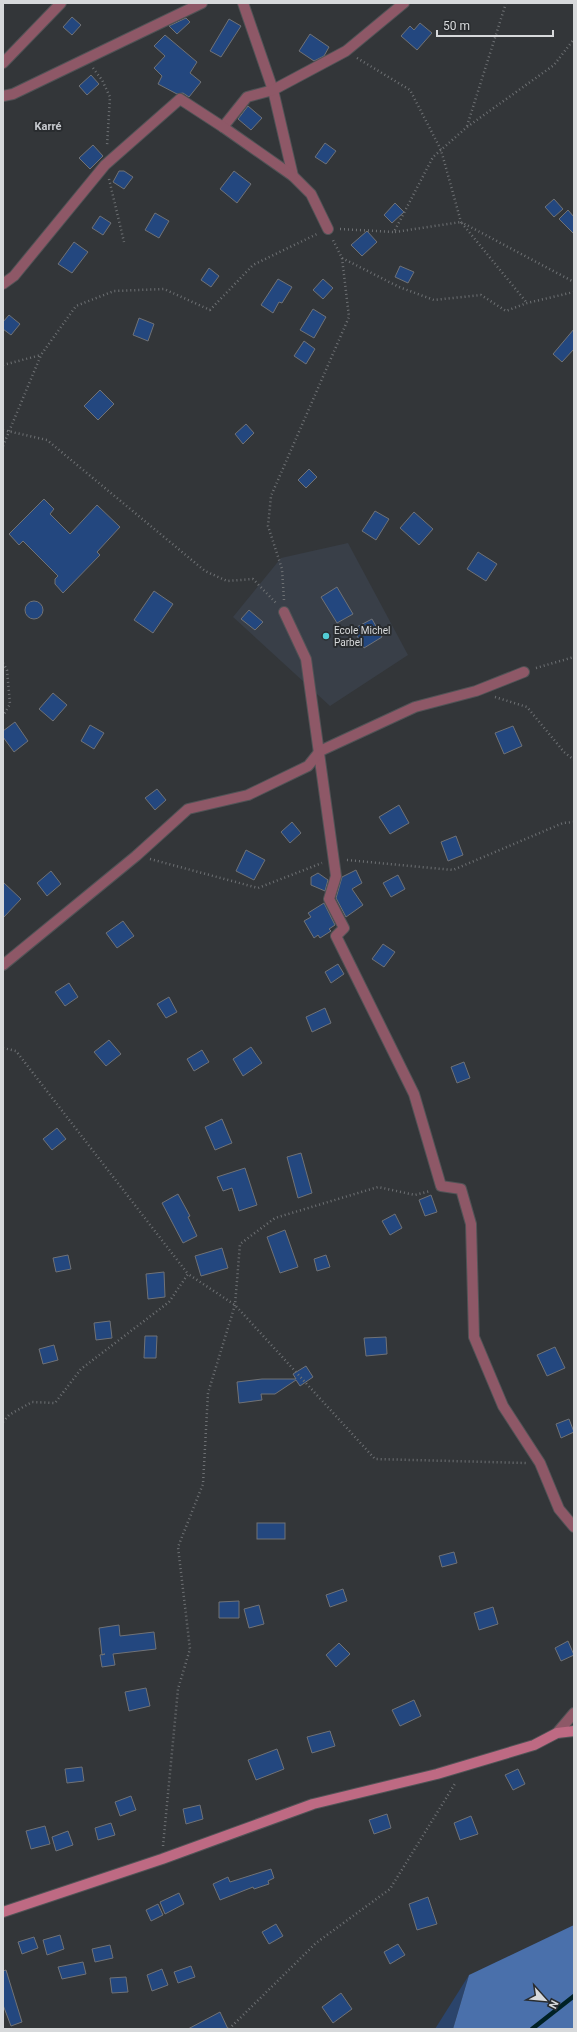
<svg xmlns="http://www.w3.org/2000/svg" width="577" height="2032" font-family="Roboto,sans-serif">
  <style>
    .built { fill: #393f48 }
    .green { fill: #2b446b }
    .forest { fill: #4a70ab }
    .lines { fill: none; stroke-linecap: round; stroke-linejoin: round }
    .stream { stroke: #002125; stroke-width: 4.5 }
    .building { fill: #23477f; stroke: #707276 }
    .minor-casing { stroke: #515356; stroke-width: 12 }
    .secondary-casing { stroke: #515356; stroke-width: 12 }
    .path { stroke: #6e7174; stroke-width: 2.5; stroke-dasharray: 1 3; stroke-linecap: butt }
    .minor { stroke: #8e5867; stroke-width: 10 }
    .secondary { stroke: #be6a83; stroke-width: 10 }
    .poi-dot { fill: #52ccd5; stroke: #292c2f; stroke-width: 1.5 }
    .labels { text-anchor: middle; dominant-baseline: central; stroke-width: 4; stroke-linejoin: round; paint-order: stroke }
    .poi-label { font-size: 10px; fill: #d7d9db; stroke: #292c2f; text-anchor: start }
    .neighbourhood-label { font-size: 11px; font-weight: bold; fill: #c8cbd0; stroke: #292c2f }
  </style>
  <rect width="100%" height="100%" fill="#333639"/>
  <!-- built -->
  <polygon class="built" points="348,543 408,655 330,706 233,617 281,558"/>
  <!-- green -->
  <polygon class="green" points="469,1975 453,2029 435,2029"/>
  <!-- forest -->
  <polygon class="forest" points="574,1925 574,2029 453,2029 469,1975"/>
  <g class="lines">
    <!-- stream -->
    <polyline class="stream" points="532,2029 574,1996"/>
  </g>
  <!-- building -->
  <g class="building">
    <polygon points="72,17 81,25 72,35 63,27"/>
    <polygon points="186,18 190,22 177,34 169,26"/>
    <polygon points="229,19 241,26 221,57 210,51"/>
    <polygon points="420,23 432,33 417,50 401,36 410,26 414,30"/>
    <polygon points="310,34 329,47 324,56 314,61 299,51"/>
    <polygon points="165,35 197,62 190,73 201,82 189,97 183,93 177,94 158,84 162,76 154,68 165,56 154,46"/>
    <polygon points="91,75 99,84 87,95 79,86"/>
    <polygon points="248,106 262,118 251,130 238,119"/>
    <polygon points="325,143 336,151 326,164 315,157"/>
    <polygon points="93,145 103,156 90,169 79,158"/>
    <polygon points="119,171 124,171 133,177 124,189 113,182"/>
    <polygon points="234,171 251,184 237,203 220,189"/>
    <polygon points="554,199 563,209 554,217 545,207"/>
    <polygon points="395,203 404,212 392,223 384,215"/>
    <polygon points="568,210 574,217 574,234 559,219"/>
    <polygon points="155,213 169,221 159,238 145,230"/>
    <polygon points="100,216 111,223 103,235 92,228"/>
    <polygon points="367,231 377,242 362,256 351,245"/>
    <polygon points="74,242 88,252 72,273 58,264"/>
    <polygon points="400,266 414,272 408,283 395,277"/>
    <polygon points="209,268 219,276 211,287 201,280"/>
    <polygon points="278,279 292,287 282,303 279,302 273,313 261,305"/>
    <polygon points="323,279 333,288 323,299 313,290"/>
    <polygon points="313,309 326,317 314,338 300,330"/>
    <polygon points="9,315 20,324 11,335 3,329 3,322"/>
    <polygon points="139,318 154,324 148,341 133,335"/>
    <polygon points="574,329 574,349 562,362 553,354"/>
    <polygon points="304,341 315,349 306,364 294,356"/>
    <polygon points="100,390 114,404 98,420 84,406"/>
    <polygon points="246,424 254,433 243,444 235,434"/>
    <polygon points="309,469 317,477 306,488 298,480"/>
    <polygon points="44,499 54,509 50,514 70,534 97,505 120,527 97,552 100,555 63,593 55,584 55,579 58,576 23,541 19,545 9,534"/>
    <polygon points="375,511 389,519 376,540 362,531"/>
    <polygon points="414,512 433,529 419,545 400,528"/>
    <polygon points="478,552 497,564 486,581 467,569"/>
    <polygon points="337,587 353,614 337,623 321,597"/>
    <polygon points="154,591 173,604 153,633 134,620"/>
    <circle cx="34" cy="610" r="9"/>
    <polygon points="249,610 263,622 255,630 241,619"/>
    <polygon points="372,619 382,637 364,648 353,629"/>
    <polygon points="53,693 67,705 53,721 39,709"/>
    <polygon points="15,722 28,741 14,752 3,737 3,731"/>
    <polygon points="90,725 104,733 94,749 81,741"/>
    <polygon points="513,726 522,746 504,754 495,733"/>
    <polygon points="157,789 166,800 155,810 145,798"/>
    <polygon points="399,805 409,823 390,834 379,817"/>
    <polygon points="292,822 301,833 290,843 281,832"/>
    <polygon points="456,836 463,855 448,861 441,842"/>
    <polygon points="246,850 265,860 254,880 236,871"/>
    <polygon points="356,870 362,883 352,889 363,905 346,917 336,898 342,877"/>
    <polygon points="51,871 61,884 47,896 37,883"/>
    <polygon points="318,873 328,880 325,891 311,885 311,877"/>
    <polygon points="398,875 405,889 391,897 383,883"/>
    <polygon points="3,882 21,899 3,918"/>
    <polygon points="324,903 335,925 329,929 331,931 320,938 318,935 314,938 304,921 311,917 308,913"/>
    <polygon points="123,921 134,936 117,948 106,933"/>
    <polygon points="383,944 395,952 384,967 372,959"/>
    <polygon points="338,964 344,974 331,983 325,972"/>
    <polygon points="69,983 78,997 65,1006 55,992"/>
    <polygon points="169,997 177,1012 166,1018 157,1004"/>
    <polygon points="325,1008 331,1023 312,1032 306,1017"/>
    <polygon points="109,1040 121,1054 106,1066 94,1052"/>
    <polygon points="251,1047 262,1063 243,1076 233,1059"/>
    <polygon points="202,1050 209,1062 194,1071 187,1059"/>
    <polygon points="464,1062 470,1078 457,1083 451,1067"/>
    <polygon points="222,1119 232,1143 215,1150 205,1127"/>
    <polygon points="57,1128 66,1139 52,1150 43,1139"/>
    <polygon points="301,1153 312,1193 298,1198 287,1157"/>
    <polygon points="245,1168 257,1205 239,1211 232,1188 223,1191 217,1177"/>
    <polygon points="178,1194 190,1216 188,1217 197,1236 183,1243 162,1203"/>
    <polygon points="431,1195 437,1212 425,1216 419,1200"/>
    <polygon points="395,1214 402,1228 390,1235 382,1221"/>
    <polygon points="285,1230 298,1267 280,1273 267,1237"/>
    <polygon points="222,1248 228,1268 201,1276 195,1256"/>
    <polygon points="68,1255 71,1269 56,1272 53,1258"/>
    <polygon points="326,1255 330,1267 317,1271 314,1259"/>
    <polygon points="164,1272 165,1297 148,1299 146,1274"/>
    <polygon points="110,1321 112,1338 96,1340 94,1323"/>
    <polygon points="145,1336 157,1336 156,1358 144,1358"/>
    <polygon points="386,1337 387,1354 366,1356 364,1338"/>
    <polygon points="54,1345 58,1360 43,1364 39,1349"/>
    <polygon points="555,1347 565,1368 547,1376 537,1355"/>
    <polygon points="306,1366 313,1377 300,1386 296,1380 275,1394 261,1394 262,1400 239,1403 237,1382 262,1379 296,1379 293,1374"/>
    <polygon points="569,1419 574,1432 561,1438 556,1424"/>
    <rect x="257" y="1523" width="28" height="16"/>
    <polygon points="454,1552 457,1563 442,1567 439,1556"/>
    <polygon points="343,1589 347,1601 330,1607 326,1595"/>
    <polygon points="239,1601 239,1618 219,1618 219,1602"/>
    <polygon points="259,1605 264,1624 249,1628 244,1609"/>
    <polygon points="493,1607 498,1624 479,1630 474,1613"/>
    <polygon points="119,1625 120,1636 154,1632 156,1649 113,1654 115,1665 102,1667 100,1655 105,1654 102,1655 99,1628"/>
    <polygon points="568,1641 574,1655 561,1661 555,1648"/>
    <polygon points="339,1643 350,1654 336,1667 326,1655"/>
    <polygon points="146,1688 150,1706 129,1711 125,1692"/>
    <polygon points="414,1700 421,1716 400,1726 392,1710"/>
    <polygon points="330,1731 335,1746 312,1753 307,1737"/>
    <polygon points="277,1749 284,1769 256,1780 248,1760"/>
    <polygon points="82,1767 84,1781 67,1783 65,1769"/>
    <polygon points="518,1769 525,1784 513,1790 505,1775"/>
    <polygon points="131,1796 136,1810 120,1816 115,1802"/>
    <polygon points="200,1805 203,1819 186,1824 183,1809"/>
    <polygon points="387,1814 391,1828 374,1834 369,1820"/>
    <polygon points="471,1816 478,1834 460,1840 454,1823"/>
    <polygon points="111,1823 115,1835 98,1840 95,1828"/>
    <polygon points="45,1826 50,1844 31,1849 26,1831"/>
    <polygon points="68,1831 73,1845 56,1851 52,1837"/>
    <polygon points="271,1869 274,1878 268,1881 269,1884 254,1889 253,1887 220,1900 213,1884 228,1877 230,1882"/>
    <polygon points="179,1893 184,1904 165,1914 160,1902"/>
    <polygon points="428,1897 437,1924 417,1930 409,1904"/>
    <polygon points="158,1904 163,1915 151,1921 146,1910"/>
    <polygon points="276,1924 283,1936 269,1944 262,1932"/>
    <polygon points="60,1935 64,1949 47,1955 43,1940"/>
    <polygon points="34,1937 38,1948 22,1954 18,1942"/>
    <polygon points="398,1944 405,1955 390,1964 384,1952"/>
    <polygon points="110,1945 113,1958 95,1962 92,1949"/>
    <polygon points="83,1962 86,1974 62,1979 58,1967"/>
    <polygon points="191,1966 195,1977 178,1983 174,1972"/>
    <polygon points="162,1969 168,1985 152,1991 147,1975"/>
    <polygon points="6,1970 22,2022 11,2026 3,2005 3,1971"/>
    <polygon points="126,1977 128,1992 112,1993 110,1978"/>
    <polygon points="341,1993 352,2009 333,2023 322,2007"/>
    <polygon points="220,2012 228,2029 188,2029"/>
  </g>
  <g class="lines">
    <!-- minor casing -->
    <g class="minor-casing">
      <g id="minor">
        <polyline points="243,3 273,90 293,176 311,194 328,229"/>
        <polyline points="3,63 61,3"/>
        <polyline points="3,96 13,94 202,3"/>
        <polyline points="223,127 247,97 273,90 346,51 404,3"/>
        <polyline points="3,284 14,276 105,165 180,99 223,127 293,176"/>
        <polyline points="284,612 306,659 336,876 329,899 344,928 336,936 414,1094 441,1186 461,1189 471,1224 474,1337 503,1406 540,1463 559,1509 574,1527"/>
        <polyline points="3,965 136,856 188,809 248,795 308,766 320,751 415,707 476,691 524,672"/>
        <polyline points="557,1733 574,1713"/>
      </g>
    </g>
    <!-- secondary casing -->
    <g class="secondary-casing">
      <polyline id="secondary" points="3,1912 162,1859 313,1804 437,1774 534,1745 557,1733 574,1731"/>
    </g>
    <!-- path -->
    <g class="path">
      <polyline points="357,58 410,90 441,150 461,222 574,282"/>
      <polyline points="93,68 102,80 110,97 107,146"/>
      <polyline points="467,126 506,3"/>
      <polyline points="109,179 124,242"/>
      <polyline points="340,229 394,232 433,157 467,127 554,65 574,39"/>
      <polyline points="395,232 461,222 527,303"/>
      <polyline points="342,258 399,287 434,300 481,295 506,311 527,303 574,292"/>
      <polyline points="3,365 41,355"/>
      <polyline points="3,430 47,440 205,571 227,581 253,579 276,603"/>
      <polyline points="3,446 41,355 76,306 114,291 164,289 210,310 253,265 317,234"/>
      <polyline points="284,600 282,569 268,526 271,496 349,317 342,258 333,240"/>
      <polyline points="3,663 7,670 10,704 3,716"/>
      <polyline points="536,668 574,657"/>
      <polyline points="495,697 527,707 564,752 574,760"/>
      <polyline points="150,859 258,888 322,863"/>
      <polyline points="347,860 453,870 563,823 574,822"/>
      <polyline points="3,1048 16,1051 188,1274"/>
      <polyline points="3,1422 9,1415 32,1402 55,1403 81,1369 169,1302 188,1274 235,1305 375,1459 526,1463"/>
      <polyline points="163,1846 178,1689 190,1649 178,1547 203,1484 208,1393 235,1305 240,1244 275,1218 378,1187 415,1195 430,1191"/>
      <polyline points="229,2029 316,1943 390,1889 456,1782"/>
    </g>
    <!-- minor -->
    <use href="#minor" class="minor"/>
    <!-- secondary -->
    <use href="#secondary" class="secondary"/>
  </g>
  <!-- markers -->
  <circle class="poi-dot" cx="326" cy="636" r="4"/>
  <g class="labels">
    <!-- poi labels -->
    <g class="poi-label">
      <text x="334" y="630">Ecole Michel<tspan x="334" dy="12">Parbel</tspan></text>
    </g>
    <!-- neighbourhood labels -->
    <g class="neighbourhood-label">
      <text x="48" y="126">Karré</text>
    </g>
  </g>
  <!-- border -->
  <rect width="577" height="2032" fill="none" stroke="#d7d9db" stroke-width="8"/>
  <!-- north arrow -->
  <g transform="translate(545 2000) rotate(117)" stroke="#292c2f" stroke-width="3" paint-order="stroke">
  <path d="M0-3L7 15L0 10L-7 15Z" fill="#d7d9db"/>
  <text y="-6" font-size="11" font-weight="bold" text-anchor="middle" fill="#d7d9db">N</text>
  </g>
  <!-- scale -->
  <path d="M437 30v6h116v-6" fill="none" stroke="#d7d9db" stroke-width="2"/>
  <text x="443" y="30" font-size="12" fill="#d7d9db" stroke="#292c2f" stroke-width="3" paint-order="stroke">50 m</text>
</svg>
